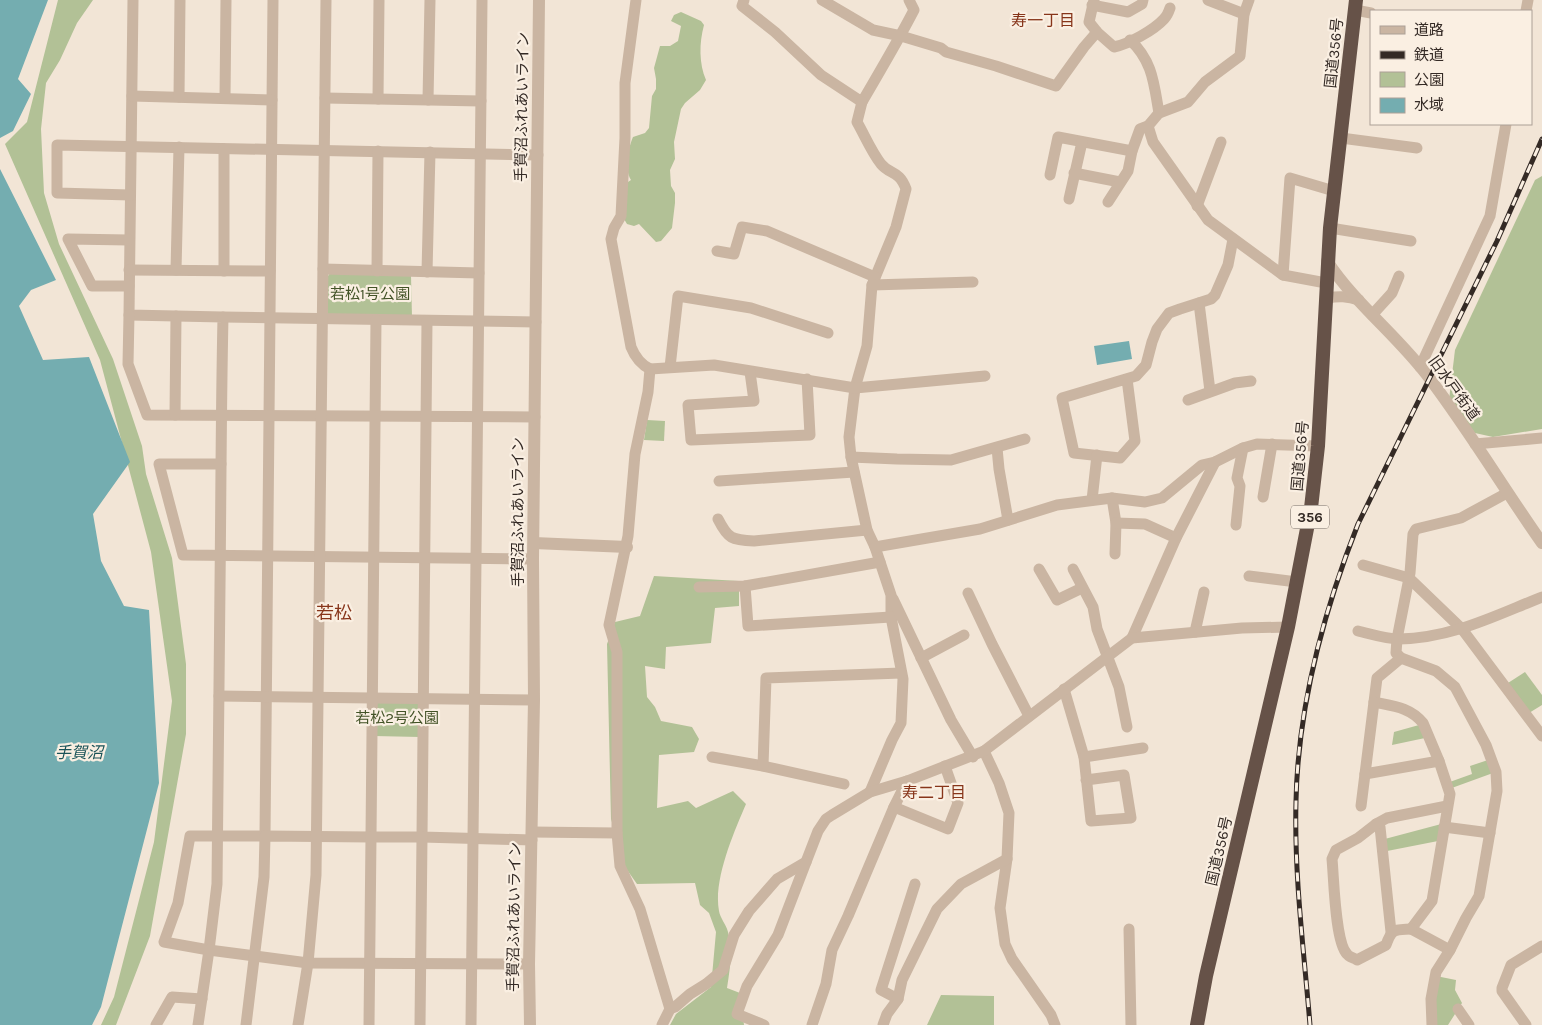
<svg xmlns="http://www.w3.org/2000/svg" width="1542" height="1025" font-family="Karla,'Noto Sans JP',sans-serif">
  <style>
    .green { fill: #b2c196 }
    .water { fill: #74adb0 }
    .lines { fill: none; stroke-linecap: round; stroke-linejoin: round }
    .minor { stroke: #cab5a2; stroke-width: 11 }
    .tertiary { stroke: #cab5a2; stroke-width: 12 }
    .trunk { stroke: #665248; stroke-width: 14 }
    .rail-casing { stroke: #342a25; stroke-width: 5 }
    .rail { stroke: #faefe2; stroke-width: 3; stroke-dasharray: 9; stroke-linecap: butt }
    .labels { text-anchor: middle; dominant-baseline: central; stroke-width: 4.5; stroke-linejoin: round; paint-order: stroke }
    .shield { fill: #faefe2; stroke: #6f655e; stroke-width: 1 }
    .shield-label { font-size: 14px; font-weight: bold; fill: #342a25 }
    .street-label { font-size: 15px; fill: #342a25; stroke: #faefe2 }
    .park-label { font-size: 15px; fill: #435327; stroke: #faefe2 }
    .neighbourhood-label { font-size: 16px; fill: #87351a; stroke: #faefe2 }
    .water-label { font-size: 16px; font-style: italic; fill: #195257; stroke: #faefe2 }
    .quarter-label { font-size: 18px; fill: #87351a; stroke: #faefe2 }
  </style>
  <rect width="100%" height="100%" fill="#f2e5d6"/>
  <!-- green -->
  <g class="green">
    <polygon points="58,0 93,0 77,23 60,60 46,83 41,129 44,193 59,244 113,359 142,446 146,474 172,558 186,664 186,734 150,936 116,1025 101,1025 114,997 154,842 172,701 151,552 100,360 5,144 27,122"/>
    <path d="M681,12L701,21L704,25C699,43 699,64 706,80L700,90L685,103L681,109L674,142L675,159L670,170L671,186L675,193V203L672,228L661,241L656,242L639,224L634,226L627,224L624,219L625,184L631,180C624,168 628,149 633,137L645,133L649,128L652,96L656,89V79L654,68L660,46H670L678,41L681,26L671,21L674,15Z"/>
    <polygon points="1542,176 1542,429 1493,437 1475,433 1449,400 1455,350 1535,180"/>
    <polygon points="331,272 411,276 412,317 327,316 328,276"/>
    <polygon points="647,420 665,421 664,441 644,440"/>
    <path d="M654,576L739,581V606L715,608L711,643L666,647L665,669L645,666L647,697L655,707L661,721L692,727L699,739L694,752L659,755L657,808L688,801L696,808L733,791L746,804C734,832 713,880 719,911C720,918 726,924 728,932C733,952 730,968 727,988L740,993L744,1025H670L676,1014L711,987L716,932L709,913L700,905L695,883L637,884L625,867L611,819L607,644L615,622L640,616Z"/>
    <polygon points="1525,672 1542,695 1542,705 1529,713 1508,683"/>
    <polygon points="375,700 421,701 420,737 374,736"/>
    <polygon points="1419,725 1425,738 1392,745 1394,732"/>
    <polygon points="1488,760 1493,773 1449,789 1447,783 1472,774 1470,766"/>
    <polygon points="1445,823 1438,841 1382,852 1381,840"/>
    <polygon points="1436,976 1456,980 1455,990 1462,1003 1448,1025 1432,1025"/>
    <polygon points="941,995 994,996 994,1025 927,1025"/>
  </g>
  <!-- water -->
  <g class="water">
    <polygon points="0,0 48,0 18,79 31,94 13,131 0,138"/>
    <polygon points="0,169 56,280 31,290 19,306 43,360 89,357 130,462 93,514 101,561 124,606 149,610 159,783 101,1007 92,1025 0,1025"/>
    <polygon points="1129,341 1132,359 1097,365 1094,346"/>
  </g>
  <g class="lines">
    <!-- minor -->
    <g class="minor">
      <path d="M133,0L129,315L223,317C221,407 221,496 220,586L217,884L209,950L164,942L178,903L190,836H265L273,0"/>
      <path d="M636,0L625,83V138L621,216L614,228L611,239L631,347C635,357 640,364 650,369L648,392L635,454L628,536L609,625L617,652V833L620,866L640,909L670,1009"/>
      <path d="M744,0L742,6L775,32L821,75L862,102C880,71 898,41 914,10L909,0"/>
      <polyline points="822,0 873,30 901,36 941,48 946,52 996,66 1056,86 1084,47 1097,32"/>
      <path d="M1094,0L1089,22L1097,32L1114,47C1129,44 1154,30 1164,19C1167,16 1169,11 1170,8"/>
      <polyline points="1208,0 1244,14"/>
      <polyline points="1092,5 1128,12 1142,4 1143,0"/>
      <polyline points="1355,10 1371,13"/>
      <polyline points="1526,11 1528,0"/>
      <path d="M1130,40C1153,61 1154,85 1159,113"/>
      <polyline points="132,96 272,100"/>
      <polyline points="179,97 180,0"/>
      <polyline points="225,98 226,0"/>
      <polyline points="325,98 481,101"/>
      <polyline points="378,99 379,0"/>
      <polyline points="428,100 430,0"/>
      <path d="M862,102L857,122C865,136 871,151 881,164C890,175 899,170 906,189L896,227L872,285L867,346L855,388L849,437L851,457L867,530L875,547L891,595V617L903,679L901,723L892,740L870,792"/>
      <polyline points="1148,126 1153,142 1208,220 1283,275 1326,283"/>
      <polyline points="1341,138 1417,148"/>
      <polyline points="1074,173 1120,182"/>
      <polyline points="1050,175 1058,137 1132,151"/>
      <polyline points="130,195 57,193 57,145 538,155"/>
      <polyline points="1069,199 1082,142"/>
      <polyline points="1108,202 1128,171 1132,151 1140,129 1148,126 1159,113 1188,102 1205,82 1240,56 1244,14 1249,0"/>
      <polyline points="1197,206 1221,142"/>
      <polyline points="1330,228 1411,241"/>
      <polyline points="717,251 734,254 742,227 767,231 875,277"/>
      <polyline points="323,269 479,273"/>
      <polyline points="129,270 270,271"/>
      <polyline points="176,270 179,147"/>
      <polyline points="224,271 224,149"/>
      <polyline points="377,271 378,151"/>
      <polyline points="427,272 430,152"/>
      <polyline points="1283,275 1290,178 1334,191"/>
      <polyline points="872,285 973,282"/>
      <polyline points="129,286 92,286 68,239 129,240"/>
      <path d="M1327,298C1339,296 1347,296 1359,300"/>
      <polyline points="1199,303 1210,391"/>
      <polyline points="129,315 128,364 147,415 535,417"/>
      <polyline points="1372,315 1392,293 1399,276"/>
      <polyline points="223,317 536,322"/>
      <polyline points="427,321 422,837 532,840"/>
      <polyline points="670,367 678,296 751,308 828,333"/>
      <polyline points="1420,367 1490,216 1506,124"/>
      <polyline points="650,369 714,365 855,388 985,376"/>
      <polyline points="750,372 754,401 688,405 691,440 810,435 807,379"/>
      <polyline points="1127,379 1135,441 1120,458 1074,453 1062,398 1136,376 1146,365 1152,342 1157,329 1169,313 1180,309 1211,299 1215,295 1228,265 1233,239"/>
      <polyline points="1188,400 1235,383 1251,381"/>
      <polyline points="175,415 176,316"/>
      <polyline points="1475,444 1542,438"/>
      <polyline points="997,448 999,469 1008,520"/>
      <polyline points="851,457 897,459 951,460 1025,439"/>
      <polyline points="221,464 159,464 183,555 533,559"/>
      <polyline points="719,481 854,472"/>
      <polyline points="1263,497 1272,444"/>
      <polyline points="1112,498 1116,523 1115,554"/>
      <polyline points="1092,500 1097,455"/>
      <path d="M718,519C728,539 732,540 754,541L867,530"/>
      <polyline points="1116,523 1145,524 1176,538"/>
      <polyline points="1236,525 1240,486 1237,478 1243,448"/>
      <polyline points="875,547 980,529 1057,505 1112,498 1145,502 1162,498 1202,465 1215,462 1243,448 1257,444 1318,446"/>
      <polyline points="1363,565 1409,578 1462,629 1542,736"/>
      <polyline points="1039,569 1057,600 1082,588"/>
      <polyline points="1073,569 1093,607 1097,629 1119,687 1127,727"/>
      <polyline points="1249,576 1297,582"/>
      <polyline points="745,586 748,626 891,617"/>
      <polyline points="699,587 745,586 880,562"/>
      <polyline points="968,593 992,644 1029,716"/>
      <polyline points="893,599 951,720 973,757"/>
      <path d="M1358,631C1371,634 1386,639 1399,639C1452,638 1494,616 1542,597"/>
      <polyline points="1195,632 1204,592"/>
      <polyline points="1132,638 1176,538 1215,462"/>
      <polyline points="921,658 964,635"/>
      <path d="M1401,658L1377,678L1374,702C1393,706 1410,707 1423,723L1439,761L1450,794L1432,901L1411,929L1450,950"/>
      <polyline points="1064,689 1084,757 1091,821 1131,818 1124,775 1086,780"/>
      <polyline points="219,696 534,700"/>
      <polyline points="1374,702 1365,774 1439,761"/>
      <polyline points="984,751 999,783 1009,813 1007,859 1000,908 1005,944 1012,959 1051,1015 1055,1025"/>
      <polyline points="712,757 763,766 844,784"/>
      <polyline points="1084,757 1143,748"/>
      <polyline points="763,766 766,678 901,673"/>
      <polyline points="1361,806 1365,774"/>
      <polyline points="894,807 948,829 958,803 945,766"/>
      <polyline points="1376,824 1380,827 1391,932"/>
      <polyline points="1444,827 1490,833"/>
      <polyline points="532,832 617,833"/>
      <polyline points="1129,929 1131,1025"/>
      <path d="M1411,929C1394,930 1392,928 1386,945L1357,960C1354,958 1349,957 1347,954C1335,942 1334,879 1332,859L1336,850L1358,838L1376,824L1387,818L1447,806"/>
      <polyline points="898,999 881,990 915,884"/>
      <polyline points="1458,1009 1469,1025"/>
      <polyline points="156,1025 172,997 202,999"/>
      <polyline points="198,1025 209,950 308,963 529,964"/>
      <polyline points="246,1025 264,877 265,836 371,837 376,320"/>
      <polyline points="298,1025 308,963 316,875 326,0"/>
      <polyline points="369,1025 371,837 422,837 420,1025"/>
      <polyline points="471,1025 482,0"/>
      <polyline points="662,1025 670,1009 675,1007 690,994 706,984 723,970 734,935 749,911 777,879 806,862 818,831 826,819 832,815 870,792 907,781 984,751 1132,638 1242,628 1288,627"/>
      <polyline points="764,1025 737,1014 747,986 778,935 806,862"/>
      <polyline points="812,1025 826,984 832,950 848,916 894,807 907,781"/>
      <polyline points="883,1025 887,1014 898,999 902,980 937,909 961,884 1007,859"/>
      <polyline points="1432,1025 1431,999 1436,972 1450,950 1466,918 1479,896 1497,791 1496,772 1486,745 1455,687 1436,671 1401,658 1396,653 1397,639 1410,573 1413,534 1416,529 1461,518 1507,493"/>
      <polyline points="1526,1025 1502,991 1502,988 1511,965 1542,946"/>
    </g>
    <!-- tertiary -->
    <g class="tertiary">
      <path d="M1327,261C1356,305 1399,337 1430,379C1470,432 1504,489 1542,543"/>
      <polyline points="534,543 627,547"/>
      <polyline points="530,1025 529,964 534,700 533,559 539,0"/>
    </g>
    <!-- trunk -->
    <polyline class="trunk" points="1197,1025 1206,976 1288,627 1311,508 1318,446 1330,228 1356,0"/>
    <!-- rail casing -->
    <g class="rail-casing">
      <path id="rail" d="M1310,1025C1304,951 1294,876 1296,801C1298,705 1323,613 1358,524L1497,241L1542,139"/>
    </g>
    <!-- rail -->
    <use href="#rail" class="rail"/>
  </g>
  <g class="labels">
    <!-- shield labels -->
    <rect class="shield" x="1291" y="505.5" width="38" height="23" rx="4"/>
    <g class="shield-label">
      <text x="1310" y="517">356</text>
    </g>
    <!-- street labels -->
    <g class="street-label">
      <text transform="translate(1334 53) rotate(-84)">国道356号</text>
      <text transform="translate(522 107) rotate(-89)">手賀沼ふれあいライン</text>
      <text transform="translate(1454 388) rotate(54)">旧水戸街道</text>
      <text transform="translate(1300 456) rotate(-85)">国道356号</text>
      <text transform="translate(518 512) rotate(-90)">手賀沼ふれあいライン</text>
      <text transform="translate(1219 851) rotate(-77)">国道356号</text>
      <text transform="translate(514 917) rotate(-89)">手賀沼ふれあいライン</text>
    </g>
    <!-- park labels -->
    <g class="park-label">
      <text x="370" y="294">若松1号公園</text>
      <text x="397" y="718">若松2号公園</text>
    </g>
    <!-- neighbourhood labels -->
    <g class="neighbourhood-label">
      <text x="1043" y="20">寿一丁目</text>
      <text x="934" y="792">寿二丁目</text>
    </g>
    <!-- water labels -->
    <g class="water-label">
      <text x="79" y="752">手賀沼</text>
    </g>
    <!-- quarter labels -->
    <g class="quarter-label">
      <text x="334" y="613">若松</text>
    </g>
  </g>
  <!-- legend -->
  <rect x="1370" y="10" width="162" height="115" fill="#faefe2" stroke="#aba096"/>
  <rect x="1380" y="26" width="25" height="8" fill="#cab5a2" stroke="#aba096"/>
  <text x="1414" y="35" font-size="15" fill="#342a25">道路</text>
  <rect x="1380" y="51" width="25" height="8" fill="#342a25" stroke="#aba096"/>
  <text x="1414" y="60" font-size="15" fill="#342a25">鉄道</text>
  <rect x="1380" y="72" width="25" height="15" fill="#b2c196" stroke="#aba096"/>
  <text x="1414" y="85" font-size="15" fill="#342a25">公園</text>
  <rect x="1380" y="98" width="25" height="15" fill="#74adb0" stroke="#aba096"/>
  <text x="1414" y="110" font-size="15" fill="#342a25">水域</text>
</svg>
